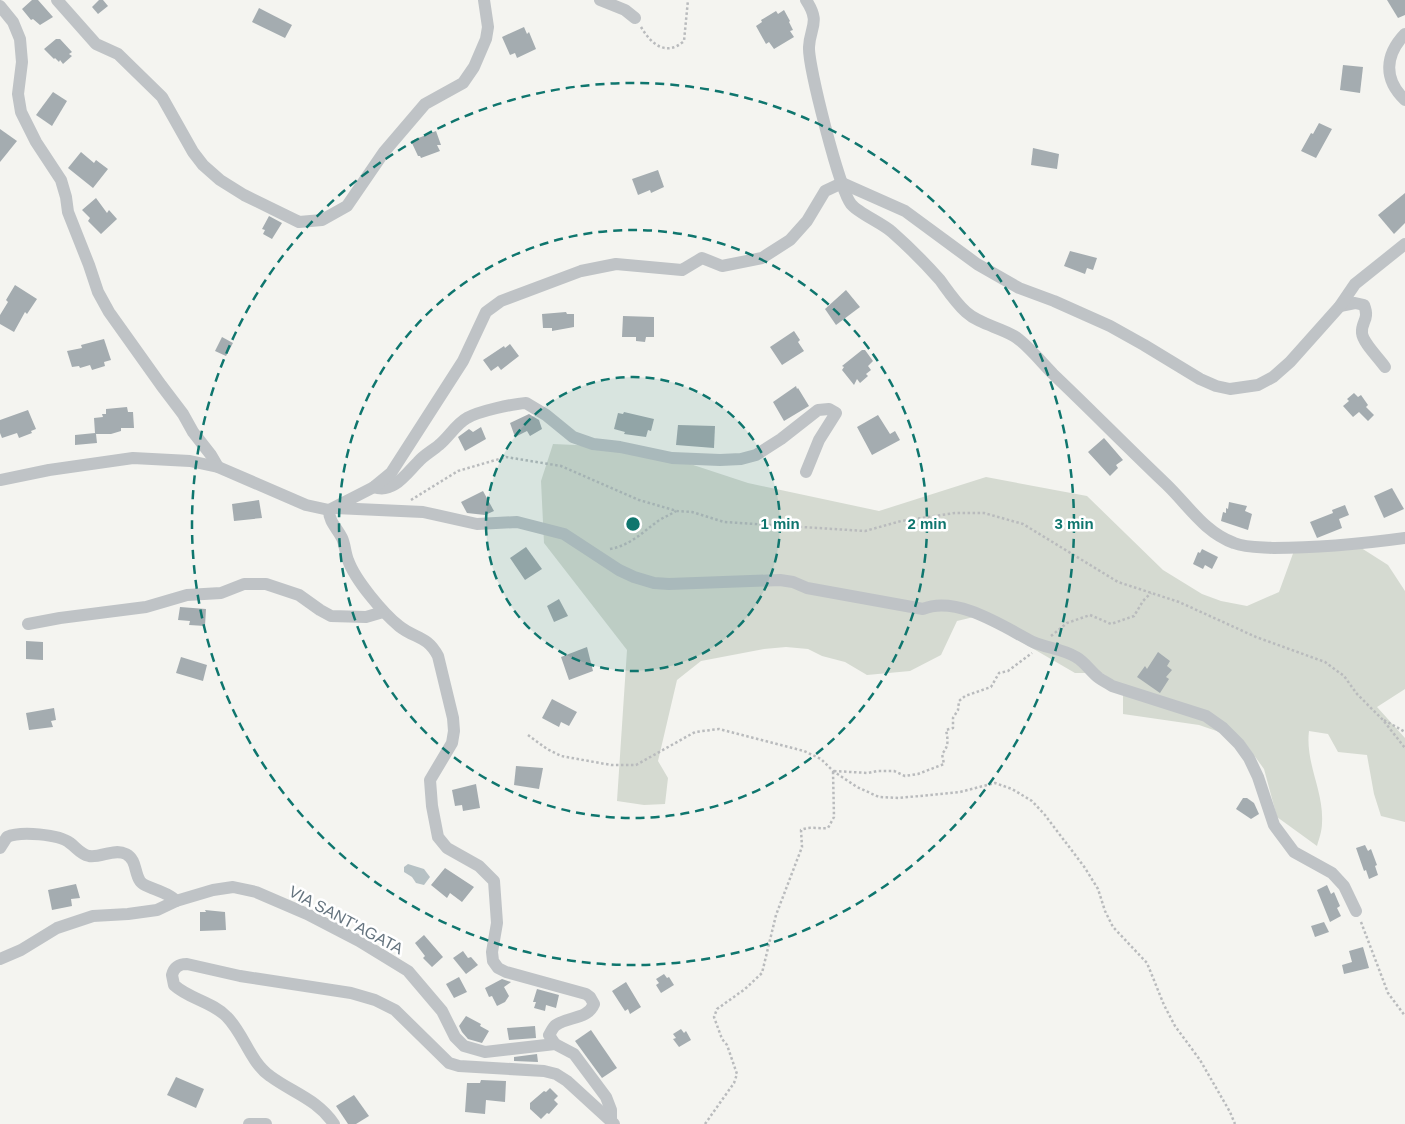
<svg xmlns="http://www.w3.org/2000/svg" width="1405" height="1124" font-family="Helvetica,sans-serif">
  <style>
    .green { fill: #d5dad1 }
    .water { fill: #b6c1c4 }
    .building { fill: #a4acb0 }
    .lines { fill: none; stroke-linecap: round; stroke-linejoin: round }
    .path { stroke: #b9bbbd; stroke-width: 2.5; stroke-dasharray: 2.5 2.5; stroke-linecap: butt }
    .minor { stroke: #bfc3c6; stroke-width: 12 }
    .ring { fill: none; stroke: #0f766e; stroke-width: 2.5; stroke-dasharray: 9 6 }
    .labels { text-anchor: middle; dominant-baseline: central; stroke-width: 5; stroke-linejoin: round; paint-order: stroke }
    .street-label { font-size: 16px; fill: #65747f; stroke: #fff }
    .centre { fill: #0f766e; stroke: #fff; stroke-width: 2.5 }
    .ring-label { font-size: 15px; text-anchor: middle; font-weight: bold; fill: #0f766e; stroke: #fff; stroke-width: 5; stroke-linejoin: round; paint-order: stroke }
  </style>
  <rect width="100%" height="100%" fill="#f4f4f0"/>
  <!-- green -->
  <path class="green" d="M553,444L620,447L672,458L748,483L879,511L986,477L1087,496L1163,570L1202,594L1221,601L1247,606L1279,592L1295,548L1355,544L1388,565L1405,591V689L1377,707L1405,738V822L1381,816L1374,794L1367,755L1338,752L1328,734L1309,731C1305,763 1324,791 1322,823C1322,831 1319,839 1317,846L1277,817L1264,769L1243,740L1199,725L1123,714V689L1102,673H1075L999,629L978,616L957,621L941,655L910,671L867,675L845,662L822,656L808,649L786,647L764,649L701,661L677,680L658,761L668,778L665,804L644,805L617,801L627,650L544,543L541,481Z"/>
  <!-- water -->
  <polygon class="water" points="408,864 424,869 430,877 424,885 416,883 412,877 404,872 404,867"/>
  <!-- building -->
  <g class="building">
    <polygon points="32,0 38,0 53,17 40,25 33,19 31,20 22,9"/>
    <polygon points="99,0 103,0 108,6 98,14 92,7"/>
    <polygon points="1387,0 1405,0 1405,15 1398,18"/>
    <polygon points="259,8 292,25 285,38 252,22"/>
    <polygon points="784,10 790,21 789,22 793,30 790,31 794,37 774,49 769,42 766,44 756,26 762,22 761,20 776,11 778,14"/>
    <polygon points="524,27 527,34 529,32 536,49 517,58 515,53 510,55 502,37"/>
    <polygon points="56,39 60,39 72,52 69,54 72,56 63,64 60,60 59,62 55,58 54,59 44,49"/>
    <polygon points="1343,65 1363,67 1360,93 1340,90"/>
    <polygon points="53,92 67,101 52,126 36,115"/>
    <polygon points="1319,123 1332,129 1316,158 1301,151 1311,133 1313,134"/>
    <polygon points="0,129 17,141 0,162"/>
    <polygon points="436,131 441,145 437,145 440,151 421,158 420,156 418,156 411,141"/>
    <polygon points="1033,148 1059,154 1057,169 1031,165"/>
    <polygon points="81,152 94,163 96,160 108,169 93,188 68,168"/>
    <polygon points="658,170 664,187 651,193 650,190 638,195 632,179"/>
    <polygon points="1405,193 1405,223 1394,234 1378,215"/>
    <polygon points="96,198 107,213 109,210 117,219 101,234 88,221 90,218 82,210"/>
    <polygon points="269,216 282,223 272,239 263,234 265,230 262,229"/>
    <polygon points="1070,251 1097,258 1093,270 1087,268 1085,274 1064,266"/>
    <polygon points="15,285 37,299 27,314 25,312 14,332 0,324 0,315 8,302 6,300"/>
    <polygon points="846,290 860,307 836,325 825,309"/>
    <polygon points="566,312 567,314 574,314 574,327 552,331 552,328 543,328 542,314"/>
    <polygon points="623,316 654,317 654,337 646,337 645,342 636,341 636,337 622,337"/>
    <polygon points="794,331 800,340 798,342 804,351 782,365 770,347"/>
    <polygon points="222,337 233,343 226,356 215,351"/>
    <polygon points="104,339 111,360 104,362 105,366 92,370 90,365 80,368 79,366 72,367 67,351 82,348 81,345"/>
    <polygon points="510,344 519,356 501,370 498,366 491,371 483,360 504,346 505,348"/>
    <polygon points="862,350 865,350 873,361 868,366 871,370 866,374 868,376 860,383 857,379 854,385 842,370 844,367 842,366"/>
    <polygon points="796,386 797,389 798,388 809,406 784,421 773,402"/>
    <polygon points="1354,393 1358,397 1361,395 1368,405 1366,407 1374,415 1368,421 1359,412 1353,417 1343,406 1349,401 1347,399"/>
    <polygon points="127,407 128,412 133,412 134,428 121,428 121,431 111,434 96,434 97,443 75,445 75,435 95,433 94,418 103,417 102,414 106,414 106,409"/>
    <polygon points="28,410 36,429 31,431 32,433 19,438 17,433 2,438 0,433 0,420"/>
    <polygon points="624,412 654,419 651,431 648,430 646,437 624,434 625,432 614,429 618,413 623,414"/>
    <polygon points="529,414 539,420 542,429 530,436 527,431 515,437 510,423"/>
    <polygon points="878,415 890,434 895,431 900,440 872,455 857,427"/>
    <polygon points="678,425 715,426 714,448 676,445"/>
    <polygon points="481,427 486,439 465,451 458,437 469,429 473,432"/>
    <polygon points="1104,438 1123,460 1116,465 1118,468 1110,476 1088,452"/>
    <polygon points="1392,488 1404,509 1384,518 1374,496"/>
    <polygon points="483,491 494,511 485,515 467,513 461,502"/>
    <polygon points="259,500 262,518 234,521 232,504"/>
    <polygon points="1229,502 1247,506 1245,511 1252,514 1248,530 1221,521 1223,512 1226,513 1226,508 1228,509"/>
    <polygon points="1345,505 1349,515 1339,519 1342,528 1317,538 1310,522 1333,513 1332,510"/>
    <polygon points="526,547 542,569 525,580 510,558"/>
    <polygon points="1202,549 1218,557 1212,569 1205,565 1203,569 1193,564 1198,552 1200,553"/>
    <polygon points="559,599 568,616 554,622 547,606"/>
    <polygon points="180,607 206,609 205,626 189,625 190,621 178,620"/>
    <polygon points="26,641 43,642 43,660 26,659"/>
    <polygon points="587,647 593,671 569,680 561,657"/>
    <polygon points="1158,652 1170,661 1167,666 1172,670 1166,677 1169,679 1160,693 1137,677 1145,666 1147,669"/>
    <polygon points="181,657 207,665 203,681 176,673"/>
    <polygon points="552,699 577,712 569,726 561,722 559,727 542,718"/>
    <polygon points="54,708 56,720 51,721 53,727 29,730 26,713"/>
    <polygon points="516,766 543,768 539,789 514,785"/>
    <polygon points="476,784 480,808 463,811 462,805 455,806 452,790"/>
    <polygon points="1243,798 1247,798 1254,803 1259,814 1251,819 1236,809"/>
    <polygon points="1365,845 1368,851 1371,849 1377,865 1375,866 1378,875 1369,879 1366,870 1364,871 1356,848"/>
    <polygon points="445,868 474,887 462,902 450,893 447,898 431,885"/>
    <polygon points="76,884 80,898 71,899 72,906 52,910 48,890"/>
    <polygon points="1327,885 1331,894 1334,892 1340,906 1337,908 1341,916 1330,922 1317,890"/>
    <polygon points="205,910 225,912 226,930 200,931 200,912 206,912"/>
    <polygon points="1324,922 1329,932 1315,937 1311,926"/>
    <polygon points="424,935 443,957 432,967 423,958 425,956 415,943"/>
    <polygon points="1363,947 1369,968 1344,974 1342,965 1352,962 1349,951"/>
    <polygon points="463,951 468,958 471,957 478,965 466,974 453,958"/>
    <polygon points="664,974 667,978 669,977 674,985 661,993 656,985 659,983 656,979"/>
    <polygon points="459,977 467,992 454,998 446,984"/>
    <polygon points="502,979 511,982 504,987 509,996 505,1002 497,1006 492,996 489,997 485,988"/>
    <polygon points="626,982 641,1007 630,1014 628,1009 625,1011 612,991"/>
    <polygon points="537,989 559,995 556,1008 546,1005 545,1011 534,1008 536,1002 533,1002"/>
    <polygon points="466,1016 481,1024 480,1026 489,1031 482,1043 468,1039 462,1032 459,1026"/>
    <polygon points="535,1026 536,1038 509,1040 507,1028"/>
    <polygon points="681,1029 684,1033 686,1031 691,1040 679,1047 673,1039 676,1038 673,1034"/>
    <polygon points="591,1030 617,1068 602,1078 575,1041"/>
    <polygon points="537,1054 538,1062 514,1061 514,1057"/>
    <polygon points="176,1077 204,1089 196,1108 167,1095"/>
    <polygon points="481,1080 506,1081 505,1102 486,1100 485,1114 465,1112 467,1083 480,1083"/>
    <polygon points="550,1088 558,1096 554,1100 558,1104 549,1114 547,1113 541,1119 530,1109 530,1103 544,1091 546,1092"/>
    <polygon points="354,1095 369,1116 356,1124 348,1124 336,1106"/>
  </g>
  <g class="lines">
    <!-- path -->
    <g class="path">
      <path d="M641,27C651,44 666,57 684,41L688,0"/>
      <polyline points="411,500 458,471 506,457 561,466 639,500 677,511 692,512 724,522 865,531 901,521 955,513 984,513 1023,524 1118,582 1179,602 1256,637 1325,662 1344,676 1357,694 1383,720 1405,748"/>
      <path d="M610,549C629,546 643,532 658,521C664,517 670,515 676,511"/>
      <polyline points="1051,636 1067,623 1090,615 1111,624 1134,616 1143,601 1151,593"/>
      <polyline points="1384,720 1405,732"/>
      <polyline points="528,735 547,749 561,756 611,765 636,765 695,732 719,729 804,751 821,759 833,771 857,787 879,797 899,798 960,792 995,783 1012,789 1032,801 1045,815 1085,868 1098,889 1105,911 1113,927 1147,963 1164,1005 1175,1026 1200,1060 1230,1112 1235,1124"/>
      <path d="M834,771L868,773L877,771H894L905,776L918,774L944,764L942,754C949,746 948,740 946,730L953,728V718L958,710L959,701L965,696L991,687L999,673L1008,671L1032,653"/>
      <polyline points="1361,922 1388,993 1405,1016"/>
      <path d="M705,1124L734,1083L737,1074L727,1045L722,1039L714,1017L717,1009L745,989L762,973L776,915L802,847L801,830C810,826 818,829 828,828L834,817L833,771"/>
    </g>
    <!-- minor -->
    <g class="minor">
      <polyline points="57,0 96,44 118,54 162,97 193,152 203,165 220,180 244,195 299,222 322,220 347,206 384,152 425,104 463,83 474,67 486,39 488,27 484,0"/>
      <polyline points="600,0 625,10 635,18"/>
      <path d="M806,0C821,23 810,26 809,47C808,66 840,191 851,204C858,213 882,223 892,232C909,247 925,263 940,280C948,291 956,303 966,312C979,324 999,327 1014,336C1026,343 1042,363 1053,374C1091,410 1128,448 1166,484C1188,505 1204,532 1234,543C1246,548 1261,547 1274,548C1318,548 1361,544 1405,538"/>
      <polyline points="0,6 13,22 20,39 22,62 18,94 21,112 36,142 61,180 66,197 68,212 89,265 98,292 109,312 161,385 183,414 193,432 211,455 218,467"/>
      <path d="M1405,34C1385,55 1383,79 1405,100"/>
      <path d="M1340,306L1355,303L1364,305C1370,320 1361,321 1362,333C1363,343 1379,358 1385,367"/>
      <polyline points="0,480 49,470 133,458 190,461 218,467 306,505 329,510"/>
      <path d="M374,487C393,494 406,474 418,462C424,455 432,451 439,445C449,437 456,424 467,418C479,411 512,404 526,403L546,415L573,437L593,444L620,447L672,458L720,460L741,459L756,455L781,439L818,410L829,409L836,413L819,440L806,472"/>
      <path d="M335,508L423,512L477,524L517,522L564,534L619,570L634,577L654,583L669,584L780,580L793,582L807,588L923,609C957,595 1004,627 1033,642C1047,648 1063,649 1076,657C1085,662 1091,672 1099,678C1103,681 1108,683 1112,686L1206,716L1223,728L1239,744L1249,758L1258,777L1274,825L1294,852L1332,873L1344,886L1356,911"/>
      <polyline points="329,510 374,487 391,473 463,361 486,312 501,301 581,271 616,264 682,270 702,258 722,266 762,258 790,240 807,221 825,191 842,183 905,211 977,264 1019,288 1054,301 1110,326 1144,345 1200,379 1216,386 1230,389 1258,385 1273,377 1290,362 1340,306 1355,284 1405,244"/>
      <path d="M329,510C329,522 337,528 342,538C345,544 345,553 348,560C355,580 383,613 399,626C415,639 427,635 438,656L453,718L454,731L452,743L430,780L432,806L438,837L447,848L479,866L494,881L497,923L492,952L493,961L498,968L506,972L586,994L590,997L594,1004C587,1020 569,1016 556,1025C553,1027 551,1032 549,1035L555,1044"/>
      <polyline points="28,624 60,618 146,607 187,595 221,593 244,584 266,584 299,595 320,610 331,616 366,617 383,612"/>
      <path d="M0,848L7,837C20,831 59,834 70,843C77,848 80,854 89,856C101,858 114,848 126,854C137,860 134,872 140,881C144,888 168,891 176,901"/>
      <polyline points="0,959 21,950 57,928 93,916 128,914 157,910 176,901 213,890 233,887 256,892 307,914 359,941 408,971 442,1011 455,1037 464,1046 485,1052 555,1044 574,1054 606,1097 611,1110 611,1121"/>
      <polyline points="249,1124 266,1124"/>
      <path d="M334,1124C317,1099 293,1093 270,1076C250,1062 244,1034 227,1017C213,1002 189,999 174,985L172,975C174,967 179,964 187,964L240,976L351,993L375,1000L395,1010L449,1063L459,1066L544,1071L556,1074L567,1081L614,1124"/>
    </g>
  </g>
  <!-- distance rings -->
  <circle cx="633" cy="524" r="147" fill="#0f766e" fill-opacity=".12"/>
  <g class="ring">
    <circle cx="633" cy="524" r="147"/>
    <circle cx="633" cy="524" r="294"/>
    <circle cx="633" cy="524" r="441"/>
  </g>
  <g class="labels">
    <!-- street labels -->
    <g class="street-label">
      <text transform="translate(346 920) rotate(28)">VIA SANT'AGATA</text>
    </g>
  </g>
  <circle cx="633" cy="524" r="8" class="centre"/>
  <g class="ring-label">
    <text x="780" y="529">1 min</text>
    <text x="927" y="529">2 min</text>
    <text x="1074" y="529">3 min</text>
  </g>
</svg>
